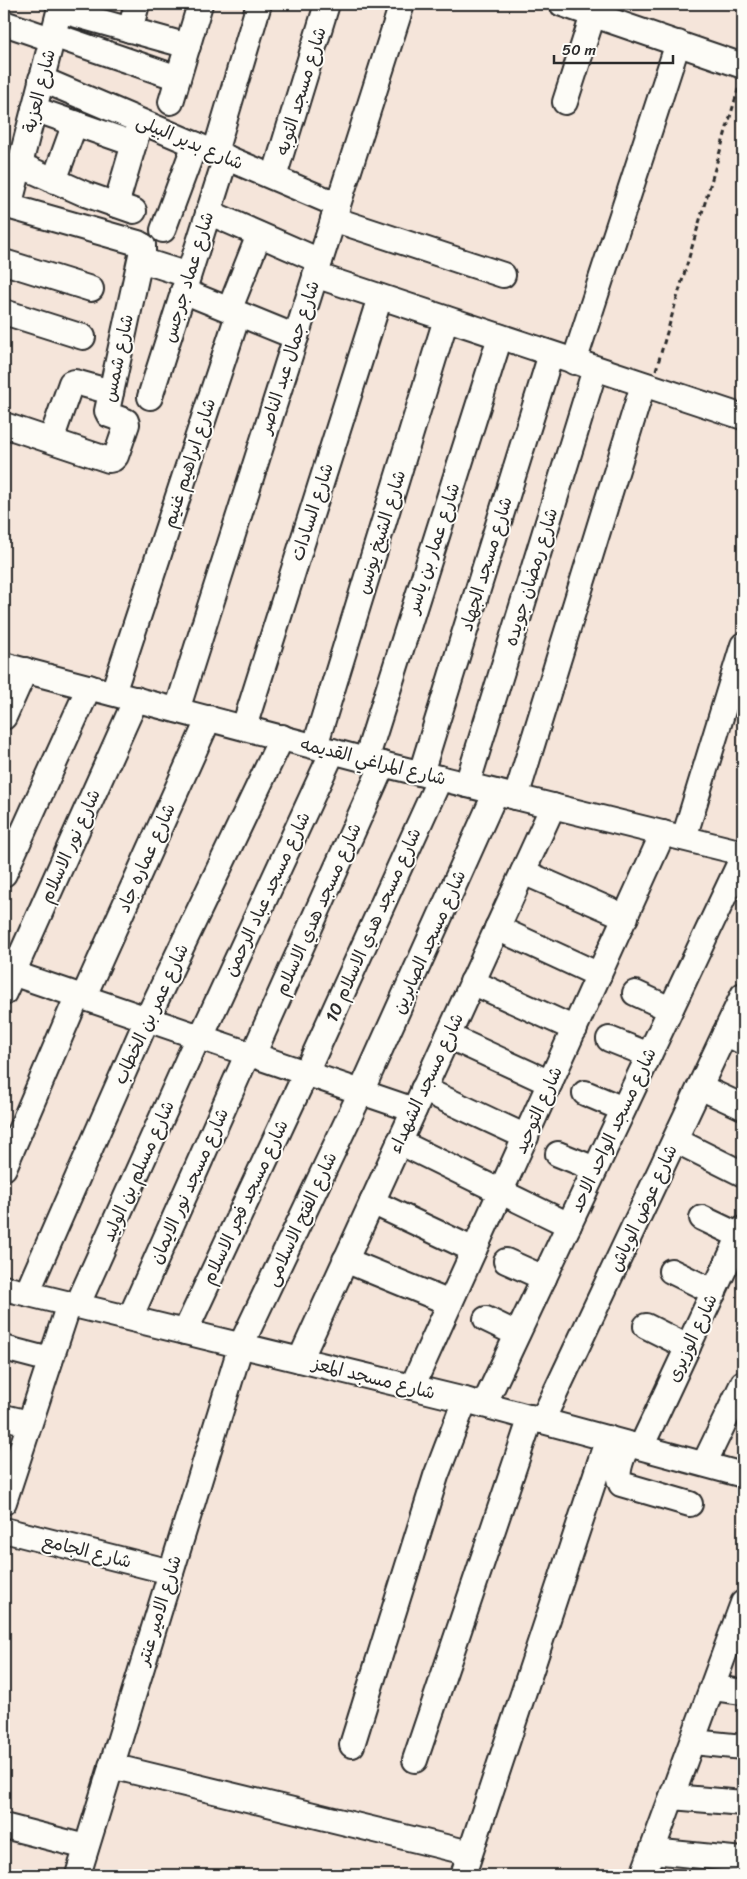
<svg xmlns="http://www.w3.org/2000/svg" width="747" height="1879" font-family="Sriracha,'Playpen Sans Arabic',sans-serif">
  <style>
    .lines { fill: none; stroke-linecap: round; stroke-linejoin: round }
    .minor-casing { stroke: #2b2b2b; stroke-width: 28 }
    .path { stroke: #2b2b2b; stroke-width: 3; stroke-dasharray: 5 4; stroke-linecap: butt }
    .minor { stroke: #fdfcf7; stroke-width: 24 }
    .labels { text-anchor: middle; dominant-baseline: central; stroke-width: 4; stroke-linejoin: round; paint-order: stroke }
    .street-label { font-size: 18px; fill: #2b2b2b; stroke: #fdfcf7 }
  </style>
  <rect width="100%" height="100%" fill="#f5e5da"/>
  <filter id="ink" filterUnits="userSpaceOnUse"><feTurbulence type="fractalNoise" baseFrequency=".02" numOctaves="2"/><feDisplacementMap in="SourceGraphic" scale="10" xChannelSelector="R" yChannelSelector="G"/><feConvolveMatrix kernelMatrix="1 2 1 2 8 2 1 2 1" color-interpolation-filters="sRGB"/></filter>
  <g filter="url(#ink)">
    <g class="lines">
      <!-- minor casing -->
      <g class="minor-casing">
        <g id="minor">
          <polyline points="562,4 743,66"/>
          <polyline points="59,10 188,46"/>
          <polyline points="4,23 51,39"/>
          <polyline points="130,30 137,4"/>
          <polyline points="53,35 178,78"/>
          <polyline points="41,79 338,205"/>
          <polyline points="171,102 200,4"/>
          <polyline points="565,102 593,15"/>
          <polyline points="34,109 134,144"/>
          <polyline points="215,152 259,4"/>
          <polyline points="20,165 85,194 134,211"/>
          <polyline points="274,177 327,4"/>
          <polyline points="54,181 75,123"/>
          <polyline points="4,205 138,243 143,246 143,257 147,262 188,275"/>
          <polyline points="116,205 138,130"/>
          <polyline points="9,207 61,4"/>
          <polyline points="208,212 320,261"/>
          <polyline points="333,219 503,275"/>
          <polyline points="163,230 195,144"/>
          <polyline points="4,262 91,289"/>
          <polyline points="315,275 743,417"/>
          <polyline points="183,291 296,337"/>
          <polyline points="4,312 83,337"/>
          <polyline points="574,362 678,43"/>
          <polyline points="150,397 226,157"/>
          <polyline points="4,425 109,460 113,459 116,456 127,424 126,421 109,415 107,411 143,246"/>
          <polyline points="51,440 71,383 75,382 111,392"/>
          <polyline points="4,665 366,760 743,853"/>
          <polyline points="113,693 236,321 232,303 259,235"/>
          <polyline points="177,710 402,4"/>
          <polyline points="4,717 25,670"/>
          <polyline points="244,727 380,297"/>
          <polyline points="315,746 446,319"/>
          <polyline points="366,760 500,337"/>
          <polyline points="421,773 551,354"/>
          <polyline points="467,785 595,369"/>
          <polyline points="516,797 643,385"/>
          <polyline points="684,838 743,645"/>
          <polyline points="523,872 626,917"/>
          <polyline points="4,874 89,687"/>
          <polyline points="497,928 599,975"/>
          <polyline points="12,973 414,1110"/>
          <polyline points="472,982 575,1029"/>
          <polyline points="4,993 136,699"/>
          <polyline points="635,993 670,1009"/>
          <polyline points="83,998 209,718"/>
          <polyline points="725,1033 743,1042"/>
          <polyline points="448,1036 550,1083"/>
          <polyline points="201,1037 333,751"/>
          <polyline points="609,1039 649,1055"/>
          <polyline points="253,1055 383,764"/>
          <polyline points="700,1087 743,1107"/>
          <polyline points="423,1089 526,1137"/>
          <polyline points="585,1093 623,1109"/>
          <polyline points="675,1140 743,1174"/>
          <polyline points="399,1142 569,1225"/>
          <polyline points="558,1154 595,1169"/>
          <polyline points="4,1168 78,995"/>
          <polyline points="372,1202 474,1250"/>
          <polyline points="702,1218 740,1236"/>
          <polyline points="345,1260 450,1303"/>
          <polyline points="506,1261 544,1278"/>
          <polyline points="671,1271 714,1292"/>
          <polyline points="4,1288 465,1400 743,1475"/>
          <polyline points="27,1293 147,1019 282,737"/>
          <polyline points="77,1306 198,1037"/>
          <polyline points="130,1318 248,1053"/>
          <polyline points="486,1319 517,1334"/>
          <polyline points="646,1326 688,1347"/>
          <polyline points="185,1332 306,1073 440,778"/>
          <polyline points="4,1348 50,1360"/>
          <polyline points="300,1360 553,806"/>
          <polyline points="412,1387 663,833"/>
          <polyline points="484,1405 743,856"/>
          <polyline points="4,1417 29,1423"/>
          <polyline points="542,1421 743,995"/>
          <path d="M628,1444C623,1456 614,1472 621,1484L690,1504"/>
          <polyline points="641,1447 743,1229"/>
          <polyline points="704,1464 743,1383"/>
          <polyline points="4,1502 69,1304"/>
          <polyline points="4,1530 171,1572"/>
          <polyline points="713,1688 743,1692"/>
          <polyline points="693,1742 743,1747"/>
          <polyline points="352,1745 436,1476 465,1400"/>
          <polyline points="415,1760 531,1417"/>
          <polyline points="111,1766 470,1853"/>
          <polyline points="672,1797 743,1803"/>
          <polyline points="4,1826 86,1847"/>
          <polyline points="652,1851 743,1860"/>
          <polyline points="78,1875 241,1345 361,1092 496,792"/>
          <polyline points="463,1875 608,1438"/>
          <polyline points="643,1875 743,1603"/>
        </g>
      </g>
      <!-- path -->
      <polyline class="path" points="656,370 740,83"/>
      <!-- minor -->
      <use href="#minor" class="minor"/>
    </g>
  </g>
  <g class="labels">
    <!-- street labels -->
    <g class="street-label">
      <text transform="translate(39 91) rotate(-76)">شارع العزبة</text>
      <text transform="translate(301 91) rotate(-73)">شارع مسجد التوبه</text>
      <text transform="translate(190 142) rotate(23)">شارع بدير البيلى</text>
      <text transform="translate(188 277) rotate(-73)">شارع عماد جرجس</text>
      <text transform="translate(289 357) rotate(-72)">شارع جمال عبد الناصر</text>
      <text transform="translate(118 358) rotate(-78)">شارع شمس</text>
      <text transform="translate(189 463) rotate(-72)">شارع ابراهيم غنيم</text>
      <text transform="translate(312 512) rotate(-72)">شارع السادات</text>
      <text transform="translate(381 532) rotate(-73)">شارع الشيخ يونس</text>
      <text transform="translate(433 548) rotate(-72)">شارع عمار بن ياسر</text>
      <text transform="translate(486 564) rotate(-73)">شارع مسجد الجهاد</text>
      <text transform="translate(531 577) rotate(-73)">شارع رمضان جويده</text>
      <text transform="translate(373 761) rotate(14)">شارع المراغي القديمه</text>
      <text transform="translate(70 846) rotate(-66)">شارع نور الاسلام</text>
      <text transform="translate(146 858) rotate(-66)">شارع عماره جاد</text>
      <text transform="translate(267 894) rotate(-65)">شارع مسجد عباد الرحمن</text>
      <text transform="translate(318 909) rotate(-66)">شارع مسجد هدي الاسلام</text>
      <text transform="translate(373 925) rotate(-66)">شارع مسجد هدي الاسلام 10</text>
      <text transform="translate(429 942) rotate(-66)">شارع مسجد الصابرين</text>
      <text transform="translate(151 1014) rotate(-65)">شارع عمر بن الخطاب</text>
      <text transform="translate(426 1083) rotate(-65)">شارع مسجد الشهداء</text>
      <text transform="translate(538 1110) rotate(-66)">شارع التوحيد</text>
      <text transform="translate(613 1130) rotate(-65)">شارع مسجد الواحد الاحد</text>
      <text transform="translate(138 1171) rotate(-66)">شارع مسلم بن الوليد</text>
      <text transform="translate(189 1186) rotate(-66)">شارع مسجد نور الايمان</text>
      <text transform="translate(245 1202) rotate(-65)">شارع مسجد فجر الاسلام</text>
      <text transform="translate(643 1208) rotate(-65)">شارع عوض الوياش</text>
      <text transform="translate(301 1219) rotate(-65)">شارع الفتح الاسلامى</text>
      <text transform="translate(692 1338) rotate(-65)">شارع الوزيرى</text>
      <text transform="translate(374 1378) rotate(14)">شارع مسجد المعز</text>
      <text transform="translate(87 1551) rotate(14)">شارع الجامع</text>
      <text transform="translate(159 1610) rotate(-73)">شارع الامير عنتر</text>
    </g>
  </g>
  <!-- margin -->
  <rect width="747" height="1879" fill="none" stroke="#fdfcf7" stroke-width="20"/>
  <rect x="10" y="10" width="727" height="1859" fill="none" stroke="#2b2b2b" stroke-width="2" filter="url(#ink)"/>
  <!-- scale -->
  <path d="M554 55v8h119v-8" fill="none" stroke="#2b2b2b" stroke-width="2.5"/>
  <text x="562" y="55" font-size="15" fill="#2b2b2b" stroke="#fdfcf7" stroke-width="4" paint-order="stroke">50 m</text>
</svg>
